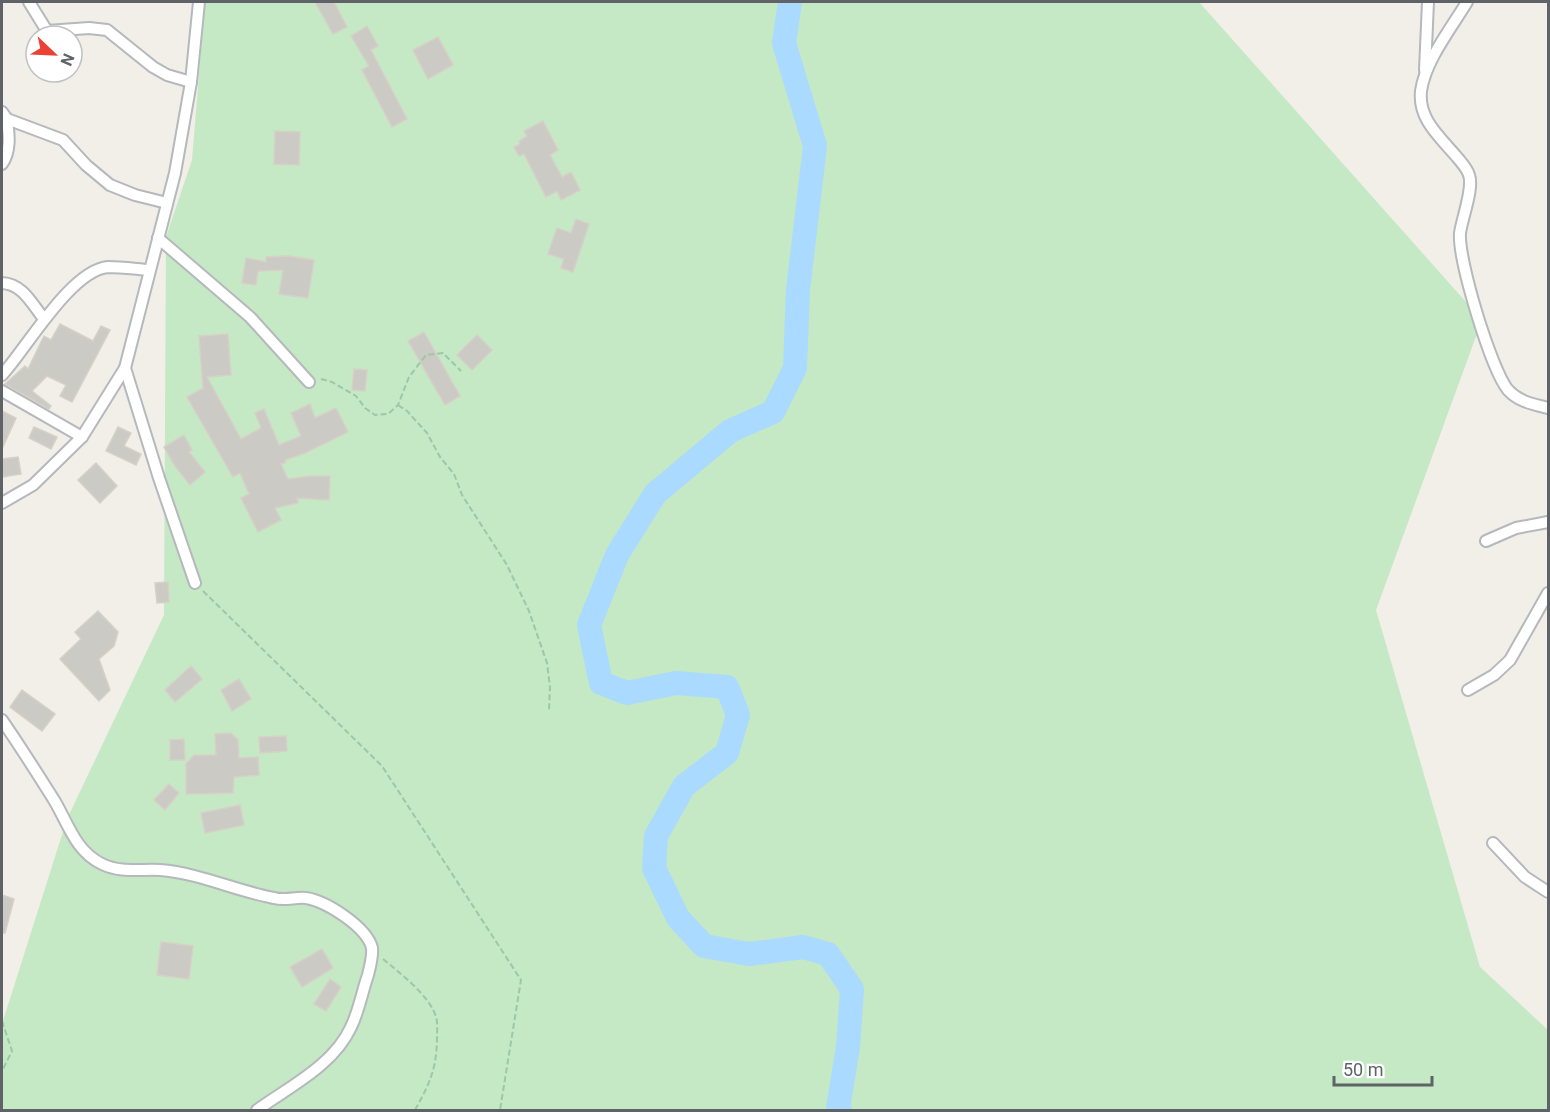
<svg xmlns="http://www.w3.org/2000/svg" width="1550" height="1112" font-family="Roboto,sans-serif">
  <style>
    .green { fill: #c5e8c5 }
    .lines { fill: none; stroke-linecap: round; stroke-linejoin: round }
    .river { stroke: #aadaff; stroke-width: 24 }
    .building { fill: #cccac5; stroke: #d6d1c6; stroke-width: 1.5 }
    .minor-casing { stroke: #b5b8bc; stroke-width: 14 }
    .path { stroke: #9cc7a9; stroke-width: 2; stroke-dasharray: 6 3; stroke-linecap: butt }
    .minor { stroke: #fff; stroke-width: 10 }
  </style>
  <rect width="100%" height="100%" fill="#f1efe8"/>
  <!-- green -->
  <polygon class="green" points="205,2 1199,2 1482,320 1376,610 1480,967 1548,1030 1548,1110 2,1110 2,1024 67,819 164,615 166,237 192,160"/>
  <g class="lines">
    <!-- river -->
    <polyline class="river" points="790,2 784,43 815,146 798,290 795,368 773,412 730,431 655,494 617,555 589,625 601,683 627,693 676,683 727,687 738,715 727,753 684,786 656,836 654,868 678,918 704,946 749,954 803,947 828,954 852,989 848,1047 838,1108 840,1110"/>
  </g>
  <!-- building -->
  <g class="building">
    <polygon points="315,2 334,2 347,27 333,34"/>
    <polygon points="367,26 378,46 371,50 407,119 392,127 362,70 369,66 351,36"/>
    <polygon points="438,37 453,65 428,79 413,50"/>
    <polygon points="543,121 558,150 550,155 562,177 571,172 580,190 561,200 557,191 546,197 524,154 519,156 514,147 520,144 519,141 527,136 524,131"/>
    <polygon points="275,131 300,132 299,165 274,164"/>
    <polygon points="576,219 589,224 573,272 561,268 564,259 548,254 557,228 571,233"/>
    <polygon points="288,256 314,260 308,298 279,294 283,270 258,271 256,285 242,283 246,258 266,262 266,257"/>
    <polygon points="60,324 93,341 101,326 110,330 72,402 60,396 66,385 47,376 32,391 51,406 49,409 5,384 25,366 28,369 44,336 51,340"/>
    <polygon points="424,332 460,396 445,405 408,341"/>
    <polygon points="228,334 231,375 207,377 241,439 261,428 255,413 264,409 279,445 301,436 291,413 310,404 315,418 336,408 348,432 305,453 285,460 286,462 281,464 288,479 310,476 330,476 329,500 297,498 298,503 275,508 281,520 258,532 241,498 249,494 240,473 233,477 187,397 203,388 199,336"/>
    <polygon points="477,335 492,350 472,370 457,355"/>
    <polygon points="354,369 367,370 365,391 352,390"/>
    <polygon points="2,411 16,418 2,449"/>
    <polygon points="34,427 57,437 51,449 29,438"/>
    <polygon points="118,427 131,433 124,446 141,454 136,465 106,451"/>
    <polygon points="184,435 192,450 189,452 205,472 190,485 175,466 164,447"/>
    <polygon points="18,457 21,474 2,477 2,459"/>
    <polygon points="96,463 117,486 100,503 78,480"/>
    <polygon points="168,582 169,602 157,603 155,583"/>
    <polygon points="98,611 118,632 114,646 99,659 110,690 99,701 60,659 81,639 75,632"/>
    <polygon points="191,666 202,679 175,702 165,690"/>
    <polygon points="239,679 251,699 232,711 221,690"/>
    <polygon points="22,690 55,714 42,731 10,707"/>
    <polygon points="231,733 238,740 239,758 258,757 259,775 234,777 233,793 186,794 186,764 194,755 216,755 215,734"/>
    <polygon points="286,736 287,751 260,753 259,737"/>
    <polygon points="184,739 185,760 170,760 170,740"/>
    <polygon points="169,784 179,793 165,810 154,800"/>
    <polygon points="240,805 244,825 205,833 201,813"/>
    <polygon points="2,895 14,899 5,933 2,933"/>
    <polygon points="161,942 193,946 189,979 157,975"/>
    <polygon points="322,949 333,968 302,987 290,967"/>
    <polygon points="330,979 341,987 326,1011 314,1004"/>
  </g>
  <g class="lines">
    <!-- minor casing -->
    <g class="minor-casing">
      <g id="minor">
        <polyline points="29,2 47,31 89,28 107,30 153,67 167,75 191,82"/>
        <path d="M1467,2C1452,27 1425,61 1421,91C1418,119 1439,136 1456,156C1461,162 1467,168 1469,175C1474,188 1462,218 1460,233C1458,260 1491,369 1508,390C1519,402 1533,404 1548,408"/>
        <polyline points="1425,70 1428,2"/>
        <polyline points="2,112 7,119 63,140 86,165 110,185 135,195 167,203"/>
        <path d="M2,164C11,151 9,135 7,119"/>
        <polyline points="158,238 250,317 309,382"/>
        <path d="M2,283C23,284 32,304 44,319"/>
        <polyline points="125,368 159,478 195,583"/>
        <path d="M2,375C26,349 71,270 108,267C121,267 136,269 149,270"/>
        <polyline points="2,391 82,437"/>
        <polyline points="2,503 33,485 82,437 125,368 175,173 191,82 199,2"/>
        <polyline points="1486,541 1516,528 1548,522"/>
        <polyline points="1468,690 1494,675 1510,660 1548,593"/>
        <path d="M2,720C20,746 37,773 54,800C68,823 75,851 102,864C120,873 140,869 160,870C199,873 236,891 274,898C285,901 295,897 306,898C326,901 367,927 372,948C373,956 370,967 368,975C362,992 359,1011 351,1027C334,1065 289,1087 257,1110"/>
        <polyline points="1493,843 1525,877 1548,892"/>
      </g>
    </g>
    <!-- path -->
    <g class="path">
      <polyline points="321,379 332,382 356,396 365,408 375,415 388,414 398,405 409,377 426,355 443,353 461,371"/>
      <polyline points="398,405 407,411 427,433 440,457 454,474 462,495 507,565 529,611 547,663 550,687 549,710"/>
      <polyline points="203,591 382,766 521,980 500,1110"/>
      <path d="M383,959C400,973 430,996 436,1017C438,1023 437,1030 437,1036C437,1068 430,1083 415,1110"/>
      <polyline points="2,1021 12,1051 2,1071"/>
    </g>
    <!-- minor -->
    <use href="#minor" class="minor"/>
  </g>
  <!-- border -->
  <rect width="1550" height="1112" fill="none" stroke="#5f6368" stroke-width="6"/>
  <!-- north arrow -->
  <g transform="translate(54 54) rotate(113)"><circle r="28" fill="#ffffff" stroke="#bfc1c3" stroke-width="1.5"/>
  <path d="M0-4.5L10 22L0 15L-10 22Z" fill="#ea4335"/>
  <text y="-9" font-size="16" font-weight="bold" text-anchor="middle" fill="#5f6368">N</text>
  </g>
  <!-- scale -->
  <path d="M1334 1076v9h98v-9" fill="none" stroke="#5f6368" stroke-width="3"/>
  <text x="1343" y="1076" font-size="18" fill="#5f6368" stroke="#ffffff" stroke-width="4.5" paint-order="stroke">50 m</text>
</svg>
